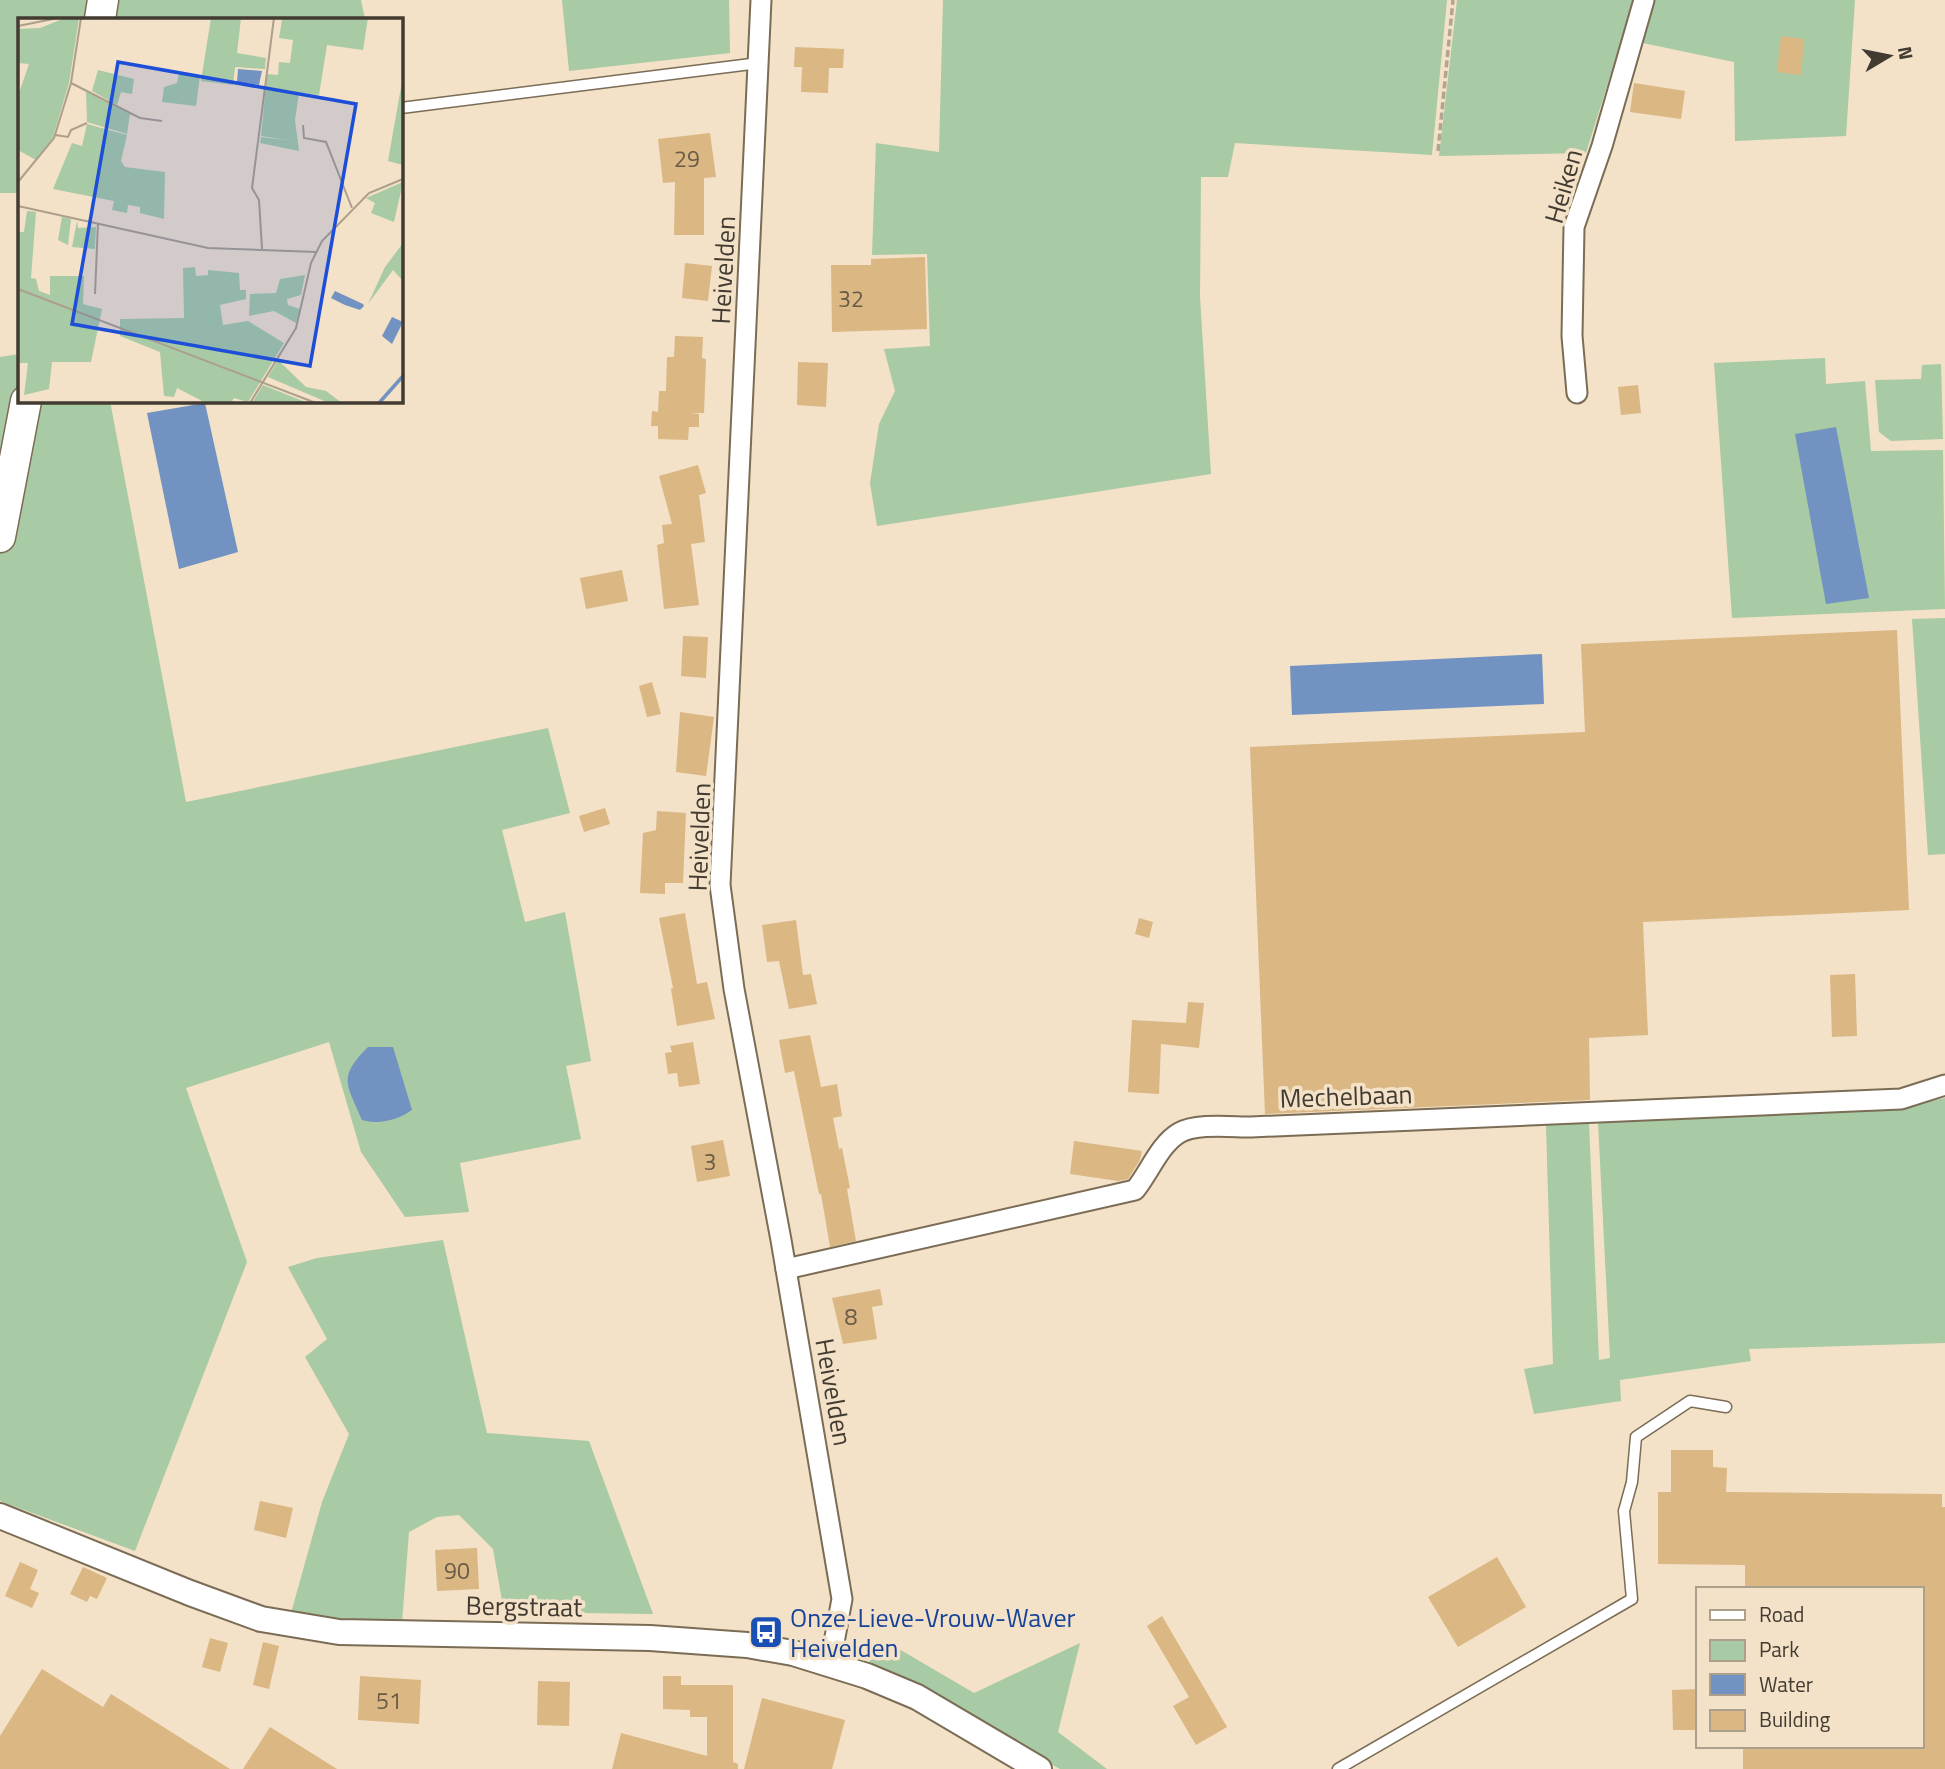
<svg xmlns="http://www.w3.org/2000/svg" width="1945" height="1769" font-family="'Titillium Web',sans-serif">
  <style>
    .green { fill: #a8caa4 }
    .water { fill: #7293c1 }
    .building { fill: #dab783 }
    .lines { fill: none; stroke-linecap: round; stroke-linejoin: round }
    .service-casing { stroke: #7b6c55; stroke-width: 13 }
    .minor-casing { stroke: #7b6c55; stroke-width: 23 }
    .tertiary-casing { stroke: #7b6c55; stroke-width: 28 }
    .primary-casing { stroke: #7b6c55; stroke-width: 33 }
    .path { stroke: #b2a490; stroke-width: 3.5; stroke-dasharray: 7 3.5; stroke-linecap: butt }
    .service { stroke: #fff; stroke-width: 10 }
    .minor { stroke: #fff; stroke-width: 19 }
    .tertiary { stroke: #fff; stroke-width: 24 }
    .primary { stroke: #fff; stroke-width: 30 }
    .labels { text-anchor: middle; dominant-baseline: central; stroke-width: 7; stroke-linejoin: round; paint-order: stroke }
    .number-label { font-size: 23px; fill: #685a46 }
    .street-label { font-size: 26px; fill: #423b31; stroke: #f3e1c8 }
    .transit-label { font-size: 26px; fill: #164399; stroke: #f3e1c8; text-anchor: start }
    .inset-river { fill: none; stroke: #7293c1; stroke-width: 3.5 }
    .inset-road { fill: none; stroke: #ac9f8c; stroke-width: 2 }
    .view { fill: #1d4ed8; fill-opacity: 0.15; stroke: #1d4ed8; stroke-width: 3.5 }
    .inset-edge { fill: none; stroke: #423b31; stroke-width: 3.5 }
  </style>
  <rect width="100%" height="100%" fill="#f3e1c8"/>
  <!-- green -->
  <g class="green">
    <polygon points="0,0 361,0 365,19 19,19 19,193 0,193"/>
    <polygon points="562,0 729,0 730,53 569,71"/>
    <polygon points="943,0 1447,0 1432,155 1235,143 1228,177 1201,177 1200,297 1211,474 877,526 870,483 879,424 895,391 884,349 930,346 927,254 872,255 876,143 939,152"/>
    <polygon points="1457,0 1634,0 1586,153 1439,156"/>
    <polygon points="1652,0 1855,0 1846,136 1735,141 1734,62 1638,42"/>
    <polygon points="19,354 19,401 110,401 186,802 548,728 570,813 502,830 525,922 565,912 591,1061 566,1066 581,1139 460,1163 469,1212 405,1217 361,1152 329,1042 186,1088 247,1262 135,1551 0,1501 0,357"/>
    <polygon points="1825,358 1826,384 1865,381 1871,451 1943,450 1945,609 1732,618 1714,363"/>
    <polygon points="1941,364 1943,439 1891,441 1879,432 1875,380 1921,379 1922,365"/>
    <polygon points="1945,618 1945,854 1928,855 1912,619"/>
    <polygon points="1945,1098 1945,1343 1749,1349 1751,1361 1620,1380 1621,1401 1534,1414 1524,1369 1553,1364 1546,1125 1589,1123 1599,1360 1610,1358 1598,1122 1890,1110"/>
    <polygon points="443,1240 487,1433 589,1441 653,1614 504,1612 493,1549 459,1515 437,1517 409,1532 402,1623 337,1622 291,1613 322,1502 349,1434 305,1357 327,1339 288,1267 317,1258"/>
    <polygon points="887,1642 974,1693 1080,1643 1058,1732 1107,1769 1060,1769 868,1663"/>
  </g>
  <!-- water -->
  <g class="water">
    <polygon points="205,403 238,552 179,569 147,413"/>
    <polygon points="1836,427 1869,598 1826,604 1795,434"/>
    <polygon points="1542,654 1544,704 1292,715 1290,666"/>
    <path d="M368,1047H393L412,1110C398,1120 379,1125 362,1120C347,1084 337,1078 368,1047Z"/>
  </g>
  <!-- building -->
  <g class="building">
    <polygon points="1781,36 1804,39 1801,75 1777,72"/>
    <polygon points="795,47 844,49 843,68 829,68 828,93 801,92 802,67 794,67"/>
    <polygon points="1634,83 1685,91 1681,119 1630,112"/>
    <polygon points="710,133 716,177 704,178 704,235 674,235 675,182 663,183 658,139"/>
    <polygon points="925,257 927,329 832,332 831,265 871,265 871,259"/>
    <polygon points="685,263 712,266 708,301 682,298"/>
    <polygon points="675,336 703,337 702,358 706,359 704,413 690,413 699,414 699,427 689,427 688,440 658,439 658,426 651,426 652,411 658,412 659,391 666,391 667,357 674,357"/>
    <polygon points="798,362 828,363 826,407 797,405"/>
    <polygon points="1638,385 1641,413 1621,415 1618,387"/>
    <polygon points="698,465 706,493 699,495 705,542 691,544 699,605 664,609 657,545 664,543 662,525 672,524 659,476"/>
    <polygon points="622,570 628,601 586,609 580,578"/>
    <polygon points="1897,630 1909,910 1643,922 1648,1035 1589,1038 1590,1100 1265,1114 1250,747 1585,732 1581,644"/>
    <polygon points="683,636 708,637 706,678 681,676"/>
    <polygon points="652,682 661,714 647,717 639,686"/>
    <polygon points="680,712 714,717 706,776 676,772"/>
    <polygon points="605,808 610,824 584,832 579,816"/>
    <polygon points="657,811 686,813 683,883 665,883 665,894 640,893 643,833 656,830"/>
    <polygon points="685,913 697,984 707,982 715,1019 677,1026 671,989 673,988 659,918"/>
    <polygon points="1139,918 1153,922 1149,938 1135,934"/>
    <polygon points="796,920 803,975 811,974 817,1004 789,1009 779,961 767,962 762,925"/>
    <polygon points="1855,974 1857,1036 1832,1037 1830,975"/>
    <polygon points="1188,1002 1204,1003 1199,1048 1161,1044 1159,1094 1128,1092 1132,1020 1186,1023"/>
    <polygon points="810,1035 821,1087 837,1084 842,1116 833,1118 839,1149 842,1148 850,1188 847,1189 856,1241 830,1247 821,1194 819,1194 794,1071 785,1073 779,1040"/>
    <polygon points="693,1042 700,1084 679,1087 677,1073 668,1074 665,1053 672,1052 670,1046"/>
    <polygon points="723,1140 730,1176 697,1182 691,1146"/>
    <polygon points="1074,1141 1142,1151 1140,1160 1128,1179 1118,1181 1070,1174"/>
    <polygon points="880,1289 883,1305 872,1307 877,1339 843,1344 832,1298"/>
    <polygon points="1671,1450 1713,1450 1713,1467 1727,1468 1726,1492 1942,1494 1942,1507 1945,1507 1945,1769 1743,1769 1743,1746 1922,1746 1922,1589 1745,1589 1745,1565 1658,1564 1658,1492 1671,1492"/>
    <polygon points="260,1501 293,1508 286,1538 254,1530"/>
    <polygon points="477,1548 479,1589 437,1591 435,1550"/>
    <polygon points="1497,1557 1526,1607 1458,1647 1428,1597"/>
    <polygon points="20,1562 38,1570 30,1589 39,1593 32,1608 5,1596"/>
    <polygon points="83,1567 107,1578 97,1599 90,1596 87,1602 70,1594"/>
    <polygon points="1162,1616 1227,1727 1196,1745 1173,1706 1189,1697 1147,1626"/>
    <polygon points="210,1638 228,1643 220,1672 202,1667"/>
    <polygon points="263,1642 279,1646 269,1689 253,1685"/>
    <polygon points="42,1669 103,1707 111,1694 230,1769 0,1769 0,1736"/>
    <polygon points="360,1676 421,1680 419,1724 358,1720"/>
    <polygon points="663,1676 681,1676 681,1685 733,1685 733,1762 738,1764 738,1769 612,1769 621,1733 707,1756 707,1717 690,1717 690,1710 663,1709"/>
    <polygon points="538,1681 570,1682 569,1726 537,1725"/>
    <polygon points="1698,1689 1698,1730 1673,1730 1672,1690"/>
    <polygon points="762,1698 845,1720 832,1769 744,1769"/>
    <polygon points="270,1727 337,1769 243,1769"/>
  </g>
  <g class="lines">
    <!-- service casing -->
    <g class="service-casing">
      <g id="service">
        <polyline points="401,108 759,63"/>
        <polyline points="1338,1769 1632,1599 1624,1511 1632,1482 1636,1437 1690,1401 1726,1407"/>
      </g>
    </g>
    <!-- minor casing -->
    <g class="minor-casing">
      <g id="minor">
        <polyline points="761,0 720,885 734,989 781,1240 842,1599 830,1664"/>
        <polyline points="1577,393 1572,336 1574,227 1602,146 1644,0"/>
        <path d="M786,1269L1135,1190C1149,1173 1160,1144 1179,1133C1196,1123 1231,1127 1251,1127L1901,1099L1945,1085"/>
      </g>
    </g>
    <!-- tertiary casing -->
    <g class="tertiary-casing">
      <polyline id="tertiary" points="0,1516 190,1593 261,1619 339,1632 650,1638 747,1645 793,1653 867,1676 917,1697 1039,1769"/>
    </g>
    <!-- primary casing -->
    <g class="primary-casing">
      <g id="primary">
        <polyline points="100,19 103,0"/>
        <polyline points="0,537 26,401"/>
      </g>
    </g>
    <!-- path -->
    <polyline class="path" points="1438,151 1453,0"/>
    <!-- service -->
    <use href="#service" class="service"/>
    <!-- minor -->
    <use href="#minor" class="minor"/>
    <!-- tertiary -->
    <use href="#tertiary" class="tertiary"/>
    <!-- primary -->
    <use href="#primary" class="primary"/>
  </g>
  <!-- icons -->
  <defs>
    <g id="bus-square" transform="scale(1.75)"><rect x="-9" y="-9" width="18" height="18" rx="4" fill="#1a4fb4" stroke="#f3e1c8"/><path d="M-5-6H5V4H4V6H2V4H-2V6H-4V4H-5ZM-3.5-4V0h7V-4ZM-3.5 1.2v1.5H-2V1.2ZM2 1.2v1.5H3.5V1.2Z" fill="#fff"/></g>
  </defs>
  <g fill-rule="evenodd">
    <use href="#bus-square" x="766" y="1632"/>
  </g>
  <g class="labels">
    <!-- number labels -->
    <g class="number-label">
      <text x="687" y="158">29</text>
      <text x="851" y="298">32</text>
      <text x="710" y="1161">3</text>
      <text x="851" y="1316">8</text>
      <text x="457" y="1570">90</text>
      <text x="389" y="1700">51</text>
    </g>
    <!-- street labels -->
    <g class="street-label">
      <text transform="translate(1563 186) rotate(-74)">Heiken</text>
      <text transform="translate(723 270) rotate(-87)">Heivelden</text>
      <text transform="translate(699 837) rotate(-88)">Heivelden</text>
      <text transform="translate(1346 1096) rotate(-2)">Mechelbaan</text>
      <text transform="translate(834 1392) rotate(80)">Heivelden</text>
      <text transform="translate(524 1606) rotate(1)">Bergstraat</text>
    </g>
    <!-- transit labels -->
    <g class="transit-label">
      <text x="790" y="1617">Onze-Lieve-Vrouw-Waver<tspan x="790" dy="30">Heivelden</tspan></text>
    </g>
  </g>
  <!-- overview -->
  <g transform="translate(18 18)">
    <rect width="385" height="385" fill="#f3e1c8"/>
    <path d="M47,0H61L51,65L35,119L18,142L0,132V78L11,46L0,45V11L22,10ZM193,0H223L219,35L248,40L247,51L217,49L215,67L183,63ZM258,0H350L345,32L309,27L301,77L281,75L277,102L281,133L242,125L243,119L275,123L243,118L249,56L260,57L261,44L272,45L275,22L261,20L264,2ZM80,52L116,61L114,76L103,74L99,87L74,73ZM161,55L182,58L178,88L144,84L146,69L159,65ZM385,58V147L370,143ZM68,73L112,96L109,116L69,104ZM69,106L109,117L103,143L107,149L147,154L146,201L122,195V189L110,187L109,195L94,192L96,183L35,171L54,125L64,128ZM385,164L376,204L353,195L357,185L348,180ZM9,193L18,194L13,260L18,261L21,273L32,277V258H66L65,286L84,291L73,344H34L31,371L6,377L10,345H0V214H6ZM44,199L53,201L50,227L40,222ZM59,203L60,210L78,209L77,231L54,229ZM385,225V263L375,252L350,286L367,249ZM177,249L178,258L190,257V252L221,255L222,272H228V281L202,287L205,307L230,303L266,325L230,384L216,380L213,385H188L159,370L156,379L146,378L142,334L102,318V301L166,300L165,250ZM287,257L283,277L269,281L270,287L282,291L278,305L256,293L231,298L232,276L258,275L262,261ZM260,342L288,369L308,373L324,385H311L250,359ZM245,367L290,385H234Z" fill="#a8caa4"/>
    <path d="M220,51L244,53L241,67L219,64ZM317,273L345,286L346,288L342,292L327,287L313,280ZM374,299L385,304L374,326L364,318Z" fill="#7293c1"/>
    <path class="inset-river" d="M361,385L385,358"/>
    <path class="inset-road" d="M0,8L40,0M53,65L122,100L144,103M285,107L286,120L308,124L334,190M37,117L50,119L53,112L69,105M0,164L36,120L53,65L63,0M0,188L190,230L298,234M244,231L241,182L234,170L256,0M0,271L298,385M77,276L80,205M232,385L278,310L293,245L304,223L351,175L385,161"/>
    <path class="view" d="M100,44L338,86L292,348L54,306Z"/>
    <rect width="385" height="385" class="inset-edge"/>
  </g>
  <!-- legend -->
  <rect x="1696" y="1587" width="228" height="161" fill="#f3e1c8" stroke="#ac9f8c" stroke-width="2"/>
  <rect x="1710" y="1610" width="35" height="10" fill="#ffffff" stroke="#ac9f8c" stroke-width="2"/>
  <text x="1759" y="1622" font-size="21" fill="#423b31">Road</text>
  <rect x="1710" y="1640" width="35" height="21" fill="#a8caa4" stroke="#ac9f8c" stroke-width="2"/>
  <text x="1759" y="1657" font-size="21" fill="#423b31">Park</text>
  <rect x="1710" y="1674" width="35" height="21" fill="#7293c1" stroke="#ac9f8c" stroke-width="2"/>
  <text x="1759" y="1692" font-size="21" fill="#423b31">Water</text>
  <rect x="1710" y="1710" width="35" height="21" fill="#dab783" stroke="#ac9f8c" stroke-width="2"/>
  <text x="1759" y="1727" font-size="21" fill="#423b31">Building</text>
  <!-- north arrow -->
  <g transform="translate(1889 56) rotate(80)" stroke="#f3e1c8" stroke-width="5" paint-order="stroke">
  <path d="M0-5L12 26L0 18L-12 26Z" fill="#423b31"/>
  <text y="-10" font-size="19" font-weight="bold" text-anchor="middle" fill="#423b31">N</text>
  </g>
</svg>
